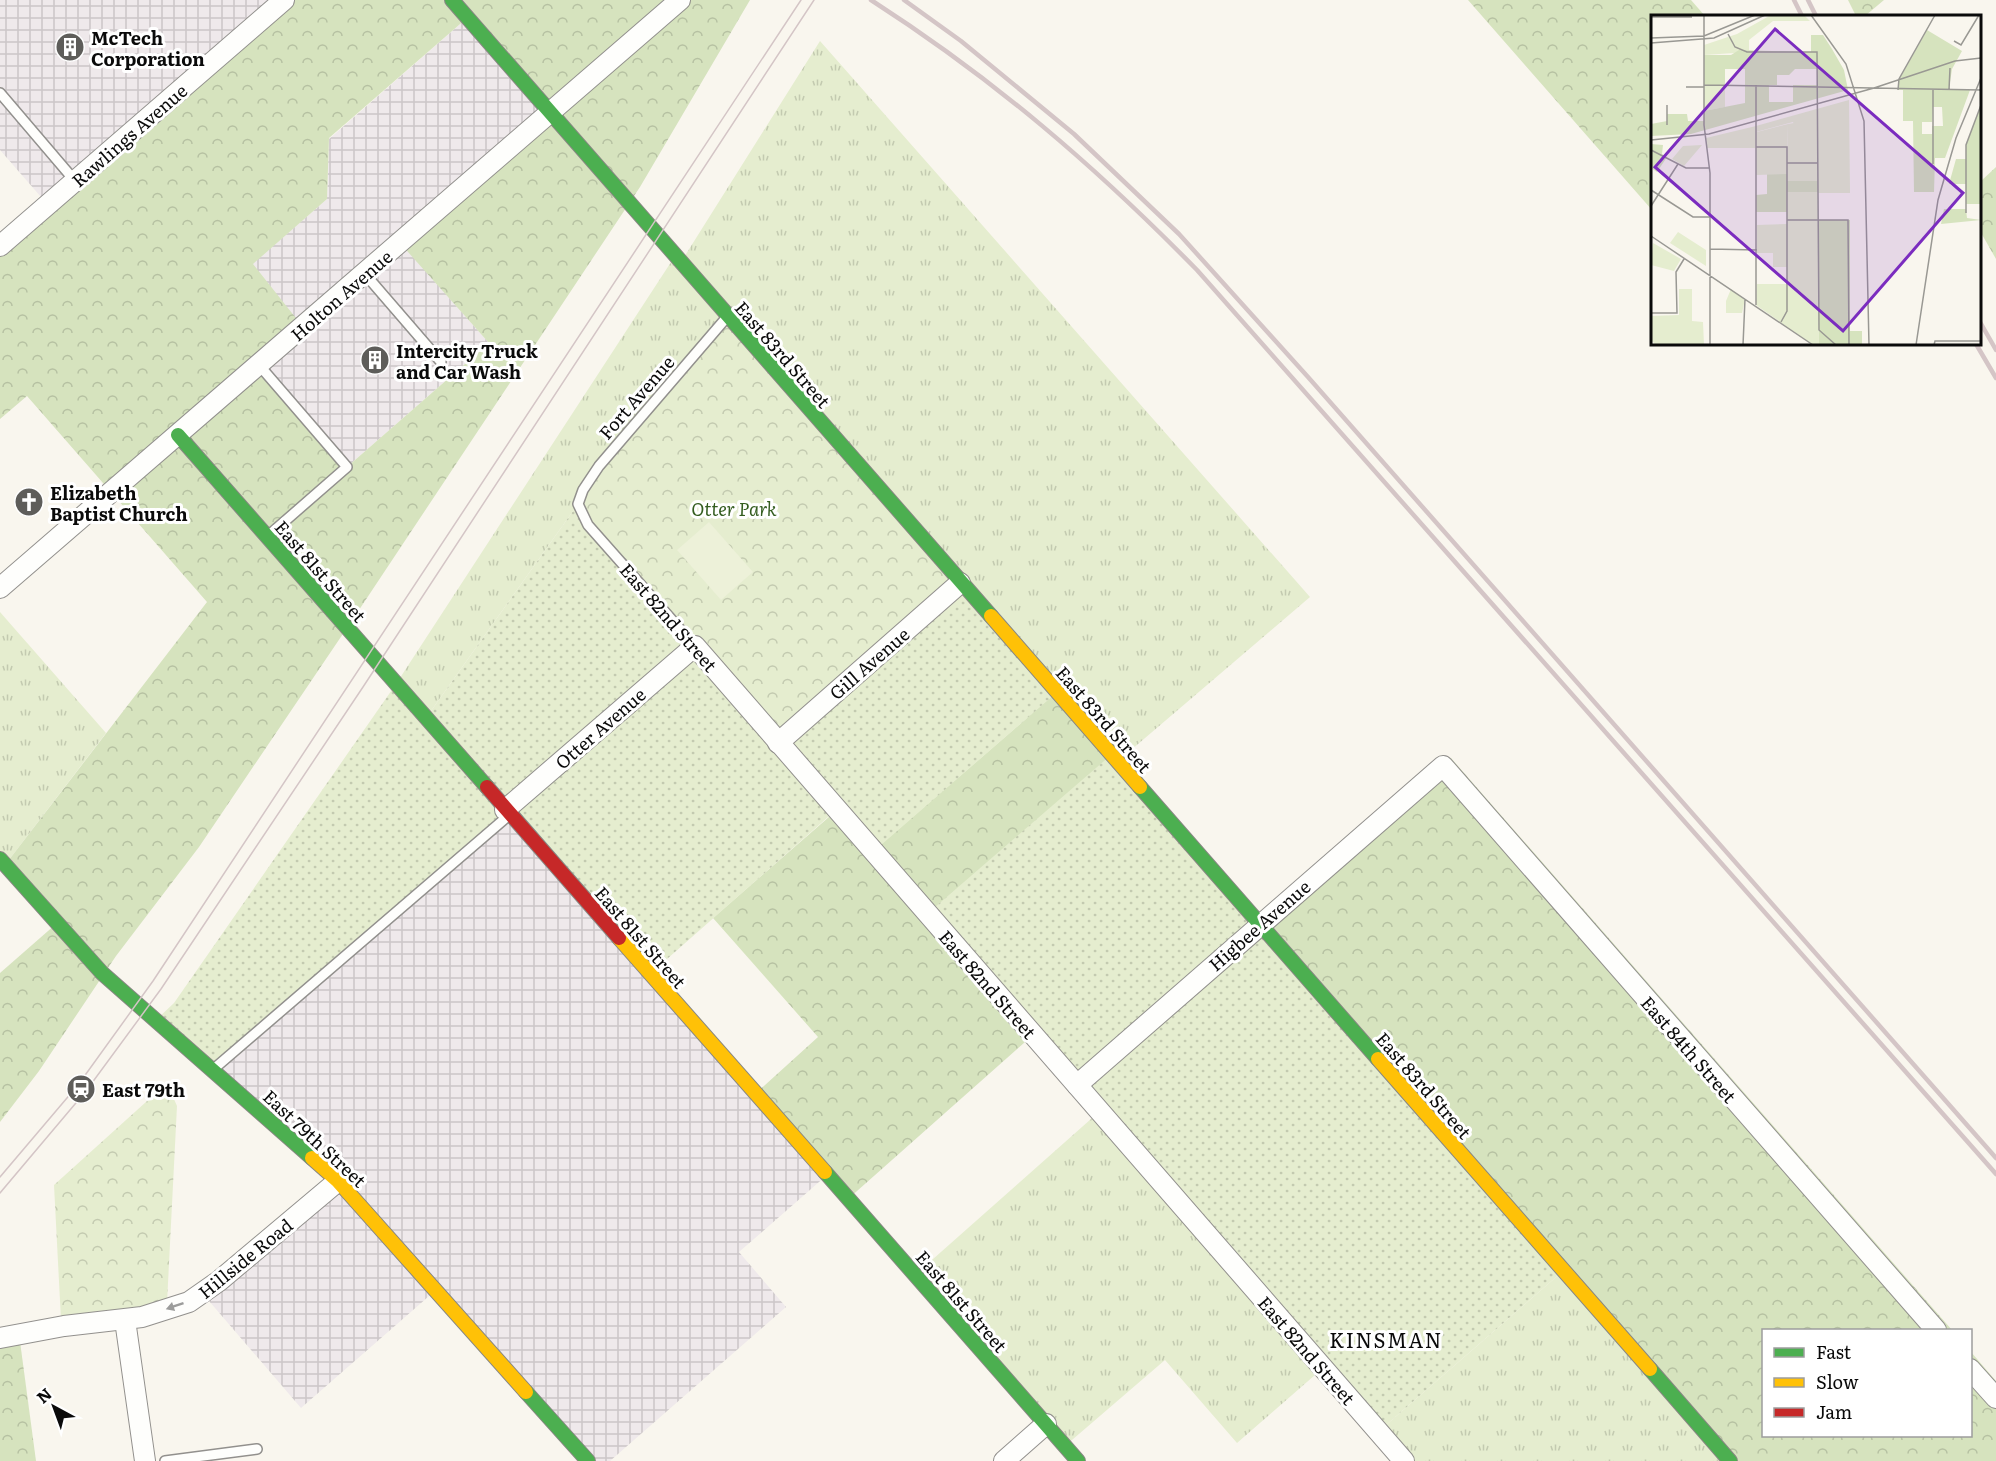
<svg xmlns="http://www.w3.org/2000/svg" width="1996" height="1461" font-family="Literata,serif">
  <style>
    .industrial { fill: url(#industrial-grid) }
    .grass { fill: url(#grass-tufts) }
    .forest { fill: url(#forest-crowns); fill-rule: evenodd }
    .park { fill: url(#park-crowns) }
    .garden { fill: url(#garden-dots) }
    .pitch { fill: #edf1d9 }
    .lines { fill: none; stroke-linecap: round; stroke-linejoin: round }
    .lane-casing { stroke: #92908d; stroke-width: 12 }
    .street-casing { stroke: #92908d; stroke-width: 22 }
    .fast-casing { stroke: #888783; stroke-width: 16 }
    .slow-casing { stroke: #888783; stroke-width: 16 }
    .jam-casing { stroke: #888783; stroke-width: 16 }
    .lane { stroke: #fefefc; stroke-width: 9 }
    .street { stroke: #fefefc; stroke-width: 20 }
    .fast { stroke: #4caf50; stroke-width: 14 }
    .slow { stroke: #ffc107; stroke-width: 14 }
    .jam { stroke: #c62828; stroke-width: 14 }
    .tram { stroke: #d4c5c6; stroke-width: 1.5 }
    .rail { stroke: #d4c5c6; stroke-width: 4.5 }
    .oneway { fill: #9c9c9b }
    .labels { text-anchor: middle; dominant-baseline: central; stroke-width: 6; stroke-linejoin: round; paint-order: stroke }
    .poi-label { font-size: 18px; font-weight: bold; fill: #0a0a0a; stroke: #fff; text-anchor: start }
    .street-label { font-size: 18px; fill: #0a0a0a; stroke: #fff }
    .park-label { font-size: 18px; font-style: italic; fill: #345d20; stroke: #fff }
    .neighbourhood-label { font-size: 20px; letter-spacing: 1.5px; fill: #0a0a0a; stroke: #fff }
    .inset-road { fill: none; stroke: #999893; stroke-width: 1.5 }
    .view { fill: #7b2cbf; fill-opacity: 0.15; stroke: #7b2cbf; stroke-width: 3 }
    .inset-edge { fill: none; stroke: #0a0a0a; stroke-width: 3 }
  </style>
  <defs>
    <pattern id="industrial-grid" width="8" height="8" patternUnits="userSpaceOnUse" patternTransform="scale(1.5)"><rect width="8" height="8" fill="#efe9eb"/><path d="M0 4h8M4 0v8" fill="none" stroke="#ccc6c8"/></pattern>
    <pattern id="grass-tufts" width="24" height="20" patternUnits="userSpaceOnUse" patternTransform="scale(1.5)"><rect width="24" height="20" fill="#e5edcf"/><path d="M3 7l-1-3M5 7V3M7 7l1-3M15 17l-1-3M17 17v-4M19 17l1-3" fill="none" stroke="#c3cab0"/></pattern>
    <pattern id="forest-crowns" width="20" height="18" patternUnits="userSpaceOnUse" patternTransform="scale(1.5)"><rect width="20" height="18" fill="#d6e3be"/><path d="M2 6a3 3 0 1 1 6 0M12 15a3 3 0 1 1 6 0" fill="none" stroke="#b6c1a2"/></pattern>
    <pattern id="park-crowns" width="20" height="18" patternUnits="userSpaceOnUse" patternTransform="scale(1.5)"><rect width="20" height="18" fill="#e5edcf"/><path d="M2 6a3 3 0 1 1 6 0M12 15a3 3 0 1 1 6 0" fill="none" stroke="#c3cab0"/></pattern>
    <pattern id="garden-dots" width="8" height="8" patternUnits="userSpaceOnUse" patternTransform="scale(1.5)"><rect width="8" height="8" fill="#e5edcf"/><path d="M2 2h.1M6 6h.1" fill="none" stroke="#c3cab0" stroke-width="1.8" stroke-linecap="round"/></pattern>
  </defs>
  <rect width="100%" height="100%" fill="#f9f6ee"/>
  <!-- industrial -->
  <g class="industrial">
    <polygon points="0,0 284,0 48,205 0,150"/>
    <polygon points="467,18 549,113 401,243 489,343 347,467 259,365 252,264 327,199 329,139"/>
    <polygon points="510,815 827,1175 739,1252 786,1307 610,1461 588,1461 436,1290 301,1408 203,1294 337,1181 213,1069"/>
  </g>
  <!-- grass -->
  <g class="grass">
    <polygon points="820,41 1310,597 1117,762 578,504 426,718 396,684 675,256 681,262"/>
    <polygon points="0,612 106,733 5,865 0,859"/>
    <polygon points="1100,1111 1323,1368 1237,1443 1165,1360 1065,1446 915,1275"/>
    <polygon points="1563,1271 1730,1461 1404,1461 1378,1432"/>
  </g>
  <!-- forest -->
  <g class="forest">
    <path d="M284,0H750L640,187L353,619L199,847L116,956L39,1071L0,1122V973L56,924L5,865L207,602L27,396L0,419V246ZM467,18L549,113L400,243L489,343L347,467L259,365L303,327L253,264L327,199L329,138Z"/>
    <polygon points="1468,0 1691,0 1705,16 1652,16 1652,210"/>
    <polygon points="1848,0 1884,0 1865,16 1856,16"/>
    <polygon points="1996,167 1996,259 1980,231 1980,182"/>
    <polygon points="1056,693 1111,755 1033,1035 848,1199 755,1094 818,1037 713,918 837,810 873,851"/>
    <polygon points="1451,758 1952,1330 1764,1330 1764,1436 1970,1436 1971,1352 1996,1381 1996,1461 1730,1461 1260,925"/>
    <polygon points="19,1334 36,1461 0,1461 0,1338"/>
  </g>
  <!-- park -->
  <g class="park">
    <polygon points="727,317 960,583 778,743 588,525 578,504 583,490"/>
    <polygon points="167,1083 177,1106 167,1303 125,1317 61,1320 54,1185"/>
  </g>
  <!-- garden -->
  <g class="garden">
    <polygon points="578,504 588,525 778,743 960,583 1056,693 873,852 836,810 650,974 510,815 213,1069 157,1019 174,1003 396,684 426,718"/>
    <polygon points="1111,755 1563,1271 1378,1432 927,914"/>
  </g>
  <!-- pitch -->
  <polygon class="pitch" points="709,522 753,572 721,600 677,550"/>
  <g class="lines">
    <!-- lane casing -->
    <g class="lane-casing">
      <g id="lane">
        <polyline points="0,93 75,181"/>
        <polyline points="365,274 441,362"/>
        <polyline points="259,365 347,467 269,535"/>
        <polyline points="695,646 588,525 578,504 583,490 599,466 727,317"/>
        <polyline points="216,1067 508,816"/>
        <polyline points="165,1461 257,1449"/>
      </g>
    </g>
    <!-- street casing -->
    <g class="street-casing">
      <g id="street">
        <polyline points="0,246 284,0"/>
        <polyline points="0,588 680,0"/>
        <polyline points="778,743 960,583"/>
        <polyline points="505,810 695,646 1404,1461"/>
        <polyline points="1077,1085 1443,766 1936,1330"/>
        <polyline points="125,1320 145,1461"/>
        <polyline points="0,1338 64,1326 142,1317 189,1302 219,1281 338,1181"/>
        <polyline points="1970,1369 1996,1398"/>
        <polyline points="1004,1461 1046,1424"/>
      </g>
    </g>
    <!-- fast casing -->
    <g class="fast-casing">
      <g id="fast">
        <polyline points="452,0 991,616"/>
        <polyline points="178,435 487,787"/>
        <polyline points="1140,787 1378,1059"/>
        <polyline points="0,859 102,973 312,1158"/>
        <polyline points="825,1172 1078,1461"/>
        <polyline points="1650,1369 1730,1461"/>
        <polyline points="526,1392 588,1461"/>
      </g>
    </g>
    <!-- slow casing -->
    <g class="slow-casing">
      <g id="slow">
        <polyline points="991,616 1140,787"/>
        <polyline points="619,938 825,1172"/>
        <polyline points="1378,1059 1650,1369"/>
        <polyline points="312,1158 338,1181 526,1392"/>
      </g>
    </g>
    <!-- jam casing -->
    <g class="jam-casing">
      <polyline id="jam" points="487,787 619,938"/>
    </g>
    <!-- lane -->
    <use href="#lane" class="lane"/>
    <!-- street -->
    <use href="#street" class="street"/>
    <!-- fast -->
    <use href="#fast" class="fast"/>
    <!-- slow -->
    <use href="#slow" class="slow"/>
    <!-- jam -->
    <use href="#jam" class="jam"/>
    <!-- tram -->
    <g class="tram">
      <polyline points="0,1177 78,1085 153,981 801,0"/>
      <polyline points="0,1193 86,1091 161,989 363,687 814,0"/>
    </g>
    <!-- rail -->
    <g class="rail">
      <path d="M871,0C994,79 1095,166 1197,270L1996,1174"/>
      <polyline points="904,0 961,41 1074,134 1179,234 1308,377 1996,1158"/>
      <polyline points="1794,0 1802,16"/>
      <polyline points="1808,0 1816,16"/>
      <polyline points="1980,322 1996,350"/>
      <polyline points="1976,344 1996,378"/>
    </g>
  </g>
  <!-- one-way arrows -->
  <defs><path id="oneway-solid" d="M-6-.8H1V-3.2L6.5 0L1 3.2V.8H-6Z" transform="scale(1.5)"/></defs>
  <use class="oneway" href="#oneway-solid" transform="translate(175 1306) rotate(161)"/>
  <!-- icons -->
  <defs>
    <g id="building-disc" transform="scale(1.5)"><circle r="9.5" fill="#5e5d5a" stroke="#fff"/><path d="M-4-6H4V6H1V3H-1V6H-4ZM-2.5-4.3h1.7v1.8h-1.7ZM.8-4.3h1.7v1.8H.8ZM-2.5-1h1.7V.8h-1.7ZM.8-1h1.7V.8H.8Z" fill="#fff"/></g>
    <g id="church-disc" transform="scale(1.5)"><circle r="9.5" fill="#5e5d5a" stroke="#fff"/><path d="M-1.2-6h2.4v3.5h3.3v2.4h-3.3V6h-2.4V-.1h-3.3v-2.4h3.3Z" fill="#fff"/></g>
    <g id="station-disc" transform="scale(1.5)"><circle r="9.5" fill="#5e5d5a" stroke="#fff"/><path d="M-3-6H3Q5-6 5-4V2Q5 4 3 4L4.5 6H3L1.5 4h-3L-3 6H-4.5L-3 4Q-5 4-5 2V-4Q-5-6-3-6ZM-3.5-4v3h7v-3ZM-3.5 1v1.5H-2V1ZM2 1v1.5H3.5V1Z" fill="#fff"/></g>
  </defs>
  <g fill-rule="evenodd">
    <use href="#building-disc" x="70" y="47"/>
    <use href="#building-disc" x="375" y="360"/>
    <use href="#church-disc" x="29" y="502"/>
    <use href="#station-disc" x="81" y="1089"/>
  </g>
  <g class="labels">
    <!-- poi labels -->
    <g class="poi-label">
      <text x="91" y="37">McTech<tspan x="91" dy="21">Corporation</tspan></text>
      <text x="396" y="350">Intercity Truck<tspan x="396" dy="21">and Car Wash</tspan></text>
      <text x="50" y="492">Elizabeth<tspan x="50" dy="21">Baptist Church</tspan></text>
      <text x="102" y="1089">East 79th</text>
    </g>
    <!-- street labels -->
    <g class="street-label">
      <text transform="translate(129 135) rotate(-41)">Rawlings Avenue</text>
      <text transform="translate(341 295) rotate(-41)">Holton Avenue</text>
      <text transform="translate(783 354) rotate(49)">East 83rd Street</text>
      <text transform="translate(636 397) rotate(-49)">Fort Avenue</text>
      <text transform="translate(321 571) rotate(49)">East 81st Street</text>
      <text transform="translate(669 617) rotate(49)">East 82nd Street</text>
      <text transform="translate(869 663) rotate(-41)">Gill Avenue</text>
      <text transform="translate(1104 719) rotate(49)">East 83rd Street</text>
      <text transform="translate(600 728) rotate(-41)">Otter Avenue</text>
      <text transform="translate(1259 925) rotate(-41)">Higbee Avenue</text>
      <text transform="translate(641 937) rotate(49)">East 81st Street</text>
      <text transform="translate(988 984) rotate(49)">East 82nd Street</text>
      <text transform="translate(1689 1049) rotate(49)">East 84th Street</text>
      <text transform="translate(1424 1085) rotate(49)">East 83rd Street</text>
      <text transform="translate(315 1138) rotate(43)">East 79th Street</text>
      <text transform="translate(245 1258) rotate(-39)">Hillside Road</text>
      <text transform="translate(962 1301) rotate(49)">East 81st Street</text>
      <text transform="translate(1307 1350) rotate(49)">East 82nd Street</text>
    </g>
    <!-- park labels -->
    <g class="park-label">
      <text x="734" y="508">Otter Park</text>
    </g>
    <!-- neighbourhood labels -->
    <g class="neighbourhood-label">
      <text x="1386" y="1339">KINSMAN</text>
    </g>
  </g>
  <!-- overview -->
  <g transform="translate(1651 15)">
    <rect width="330" height="330" fill="#f9f6ee"/>
    <path d="M120,0H153L159,6H122L98,25V37L53,40V30L86,19ZM53,70H74V92L53,96ZM198,85L199,178H167L142,107L105,117V111ZM136,209V252H122V238H106V210ZM27,217L55,235V251L19,228ZM2,228L30,244L23,256L0,250ZM136,263H167L168,330H162L105,290L106,269H136ZM28,274H41V306L52,307L53,330H5L0,325V301L28,300ZM80,274L94,284L91,298H75V286Z" fill="#e5edcf"/>
    <path d="M276,15L311,36L301,54L298,74L319,75L294,143H284L283,177H263L262,106H252V75H247L248,65ZM282,92H291L292,111H281V119H271V107H281ZM160,20H172L181,34L193,55L197,75L40,119L0,121V109L16,106V99H36L37,106H53V96L94,88V54H74V70H53V40H80L88,35L160,37ZM144,54H166V70H142V87H118V70H126V60H138ZM330,90L329,189H315V169H298L305,144H315V130ZM0,129L12,130L11,139L16,142L6,157L0,153ZM116,159H136L137,166H167V177L136,197H105V180L116,179ZM293,194H315L316,203L330,205L290,209ZM167,205H199V316H211V330H168Z" fill="#d6e3be" fill-rule="evenodd"/>
    <path d="M166,104L167,148H136L137,109ZM51,130L33,151L21,144L32,131Z" fill="#e5edcf"/>
    <path d="M137,109L136,148H167V166H136V159L105,160V133H56L55,123L105,111L106,117ZM136,177H167V263H136Z" fill="#e5edcf"/>
    <path class="inset-road" d="M53,0V110L59,158V330M160,0L195,49L213,106L218,330M0,2H41M77,19L84,32L96,37H166L168,315L185,330M0,23L53,21L104,0M303,26L310,30L328,0M0,28L63,23L114,0M53,70L330,75M105,70V290M35,72H53M247,75L248,64L284,0M282,75V149M298,75L299,53M16,90V110M0,125L58,119L223,73L304,46L330,43M105,132H136V296L130,307M0,135L35,153H58M136,148H167M0,175L42,202H59M0,191L27,149M315,198V130L330,90M136,205H197L198,330M0,221L162,330M59,234L106,235M0,298H26L25,257L33,244M92,330L94,284M265,330L287,185L305,123L330,63M283,330L284,326H330"/>
    <path class="view" d="M124,14L312,178L192,316L4,152Z"/>
    <rect width="330" height="330" class="inset-edge"/>
  </g>
  <!-- legend -->
  <rect x="1762" y="1329" width="210" height="108" fill="#ffffff" stroke="#9d9d9d" stroke-width="1.5"/>
  <rect x="1774" y="1348" width="30" height="9" fill="#4caf50" stroke="#9d9d9d" stroke-width="1.5"/>
  <text x="1816" y="1359" font-size="18" fill="#0a0a0a">Fast</text>
  <rect x="1774" y="1378" width="30" height="9" fill="#ffc107" stroke="#9d9d9d" stroke-width="1.5"/>
  <text x="1816" y="1389" font-size="18" fill="#0a0a0a">Slow</text>
  <rect x="1774" y="1408" width="30" height="9" fill="#c62828" stroke="#9d9d9d" stroke-width="1.5"/>
  <text x="1816" y="1419" font-size="18" fill="#0a0a0a">Jam</text>
  <!-- north arrow -->
  <g transform="translate(54 1407) rotate(319)" stroke="#ffffff" stroke-width="4.5" paint-order="stroke">
  <path d="M0-4.5L10 22L0 15L-10 22Z" fill="#0a0a0a"/>
  <text y="-9" font-size="16" font-weight="bold" text-anchor="middle" fill="#0a0a0a">N</text>
  </g>
</svg>
